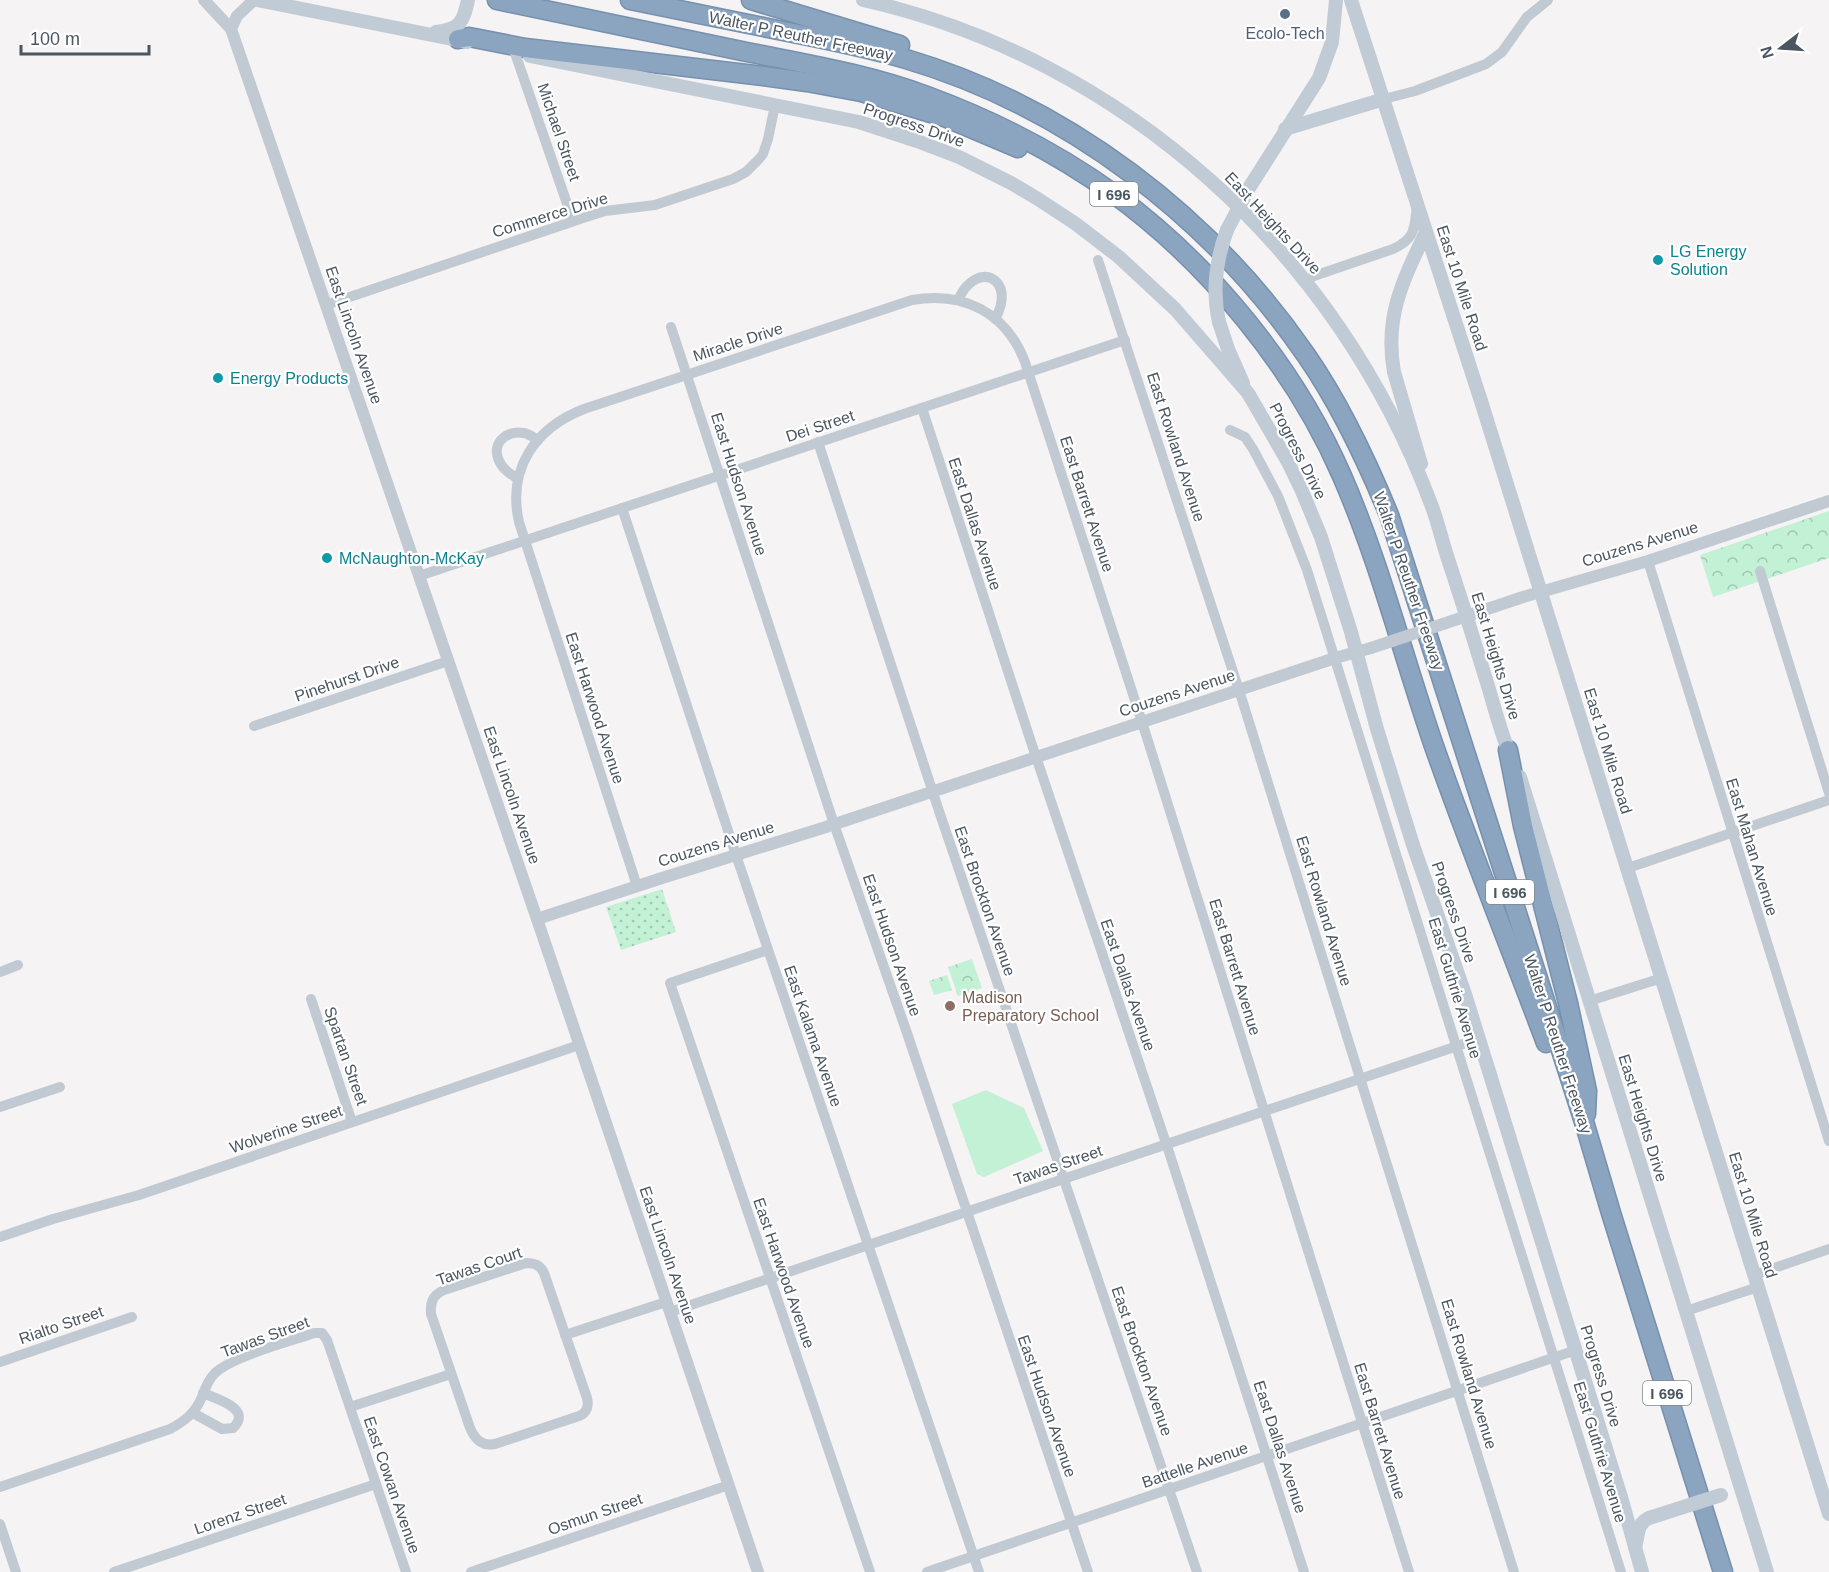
<svg xmlns="http://www.w3.org/2000/svg" width="1829" height="1572" font-family="Arial,sans-serif">
  <style>
    .grass { fill: url(#grass-dots) }
    .park { fill: url(#park-crowns) }
    .pitch { fill: #c3f1d5 }
    .lines { fill: none; stroke-linecap: round; stroke-linejoin: round }
    .motorway-casing { stroke: #7690ad; stroke-width: 21 }
    .minor { stroke: #c1cad2; stroke-width: 10 }
    .tertiary { stroke: #c1cad2; stroke-width: 12 }
    .secondary { stroke: #c1cbd6; stroke-width: 14 }
    .motorway { stroke: #8ba5c1; stroke-width: 18 }
    .tertiary-bridge { stroke: #c1cad2; stroke-width: 12 }
    .secondary-bridge { stroke: #c1cbd6; stroke-width: 14 }
    .service-dot { fill: #5c6f8a; stroke: #fff; stroke-width: 2 }
    .culture-dot { fill: #0f9aa8; stroke: #fff; stroke-width: 2 }
    .education-dot { fill: #8d6e63; stroke: #fff; stroke-width: 2 }
    .labels { text-anchor: middle; dominant-baseline: central; stroke-width: 4.5; stroke-linejoin: round; paint-order: stroke }
    .shield { fill: #fff; stroke: #808990; stroke-width: 1.5 }
    .shield-label { font-size: 15px; font-weight: bold; fill: #4a5661 }
    .service-label { font-size: 16px; fill: #4e5e75; stroke: #fff }
    .street-label { font-size: 16px; fill: #4a5661; stroke: #fff }
    .culture-label { font-size: 16px; fill: #0d838f; stroke: #fff; text-anchor: start }
    .education-label { font-size: 16px; fill: #785e54; stroke: #fff; text-anchor: start }
  </style>
  <defs>
    <pattern id="grass-dots" width="8" height="8" patternUnits="userSpaceOnUse" patternTransform="scale(1.5)"><rect width="8" height="8" fill="#c3f1d5"/><path d="M2 2h.1M6 6h.1" fill="none" stroke="#a0c6b0" stroke-width="1.8" stroke-linecap="round"/></pattern>
    <pattern id="park-crowns" width="20" height="18" patternUnits="userSpaceOnUse" patternTransform="scale(1.5)"><rect width="20" height="18" fill="#c3f1d5"/><path d="M2 6a3 3 0 1 1 6 0M12 15a3 3 0 1 1 6 0" fill="none" stroke="#a0c6b0"/></pattern>
  </defs>
  <rect width="100%" height="100%" fill="#f5f3f3"/>
  <!-- grass -->
  <polygon class="grass" points="662,889 676,932 621,950 606,907"/>
  <!-- park -->
  <g class="park">
    <polygon points="1829,511 1829,558 1713,597 1700,555"/>
    <polygon points="972,959 982,988 958,996 948,967"/>
    <polygon points="947,975 952,990 934,995 929,981"/>
  </g>
  <!-- pitch -->
  <polygon class="pitch" points="986,1090 1024,1108 1043,1151 984,1177 977,1174 952,1104"/>
  <g class="lines">
    <!-- motorway casing -->
    <g class="motorway-casing">
      <g id="motorway">
        <path d="M497,0C577,16 657,33 737,50C800,63 866,73 927,96C992,120 1057,153 1114,194C1209,263 1295,368 1342,476C1380,563 1403,656 1434,746C1469,846 1509,944 1546,1043"/>
        <path d="M630,0C681,10 732,21 783,31C824,39 865,47 906,59C1068,107 1211,217 1306,355C1340,404 1366,459 1389,515L1585,1125L1611,1213L1723,1572"/>
        <polyline points="751,0 900,45"/>
        <polyline points="458,39 469,37 525,48 755,75 807,82 861,92 947,118 1018,148"/>
        <polyline points="1508,750 1523,826 1568,1003 1587,1091 1586,1114"/>
      </g>
    </g>
    <!-- minor -->
    <g class="minor">
      <polyline points="515,53 573,221"/>
      <polyline points="1384,99 1415,91 1486,64 1502,52 1527,17 1548,0"/>
      <polyline points="1098,260 1239,690 1514,1572"/>
      <path d="M1305,281L1314,276L1393,249C1416,238 1414,229 1417,206"/>
      <path d="M958,300C977,258 1018,279 995,319"/>
      <polyline points="326,305 586,217 605,211 655,205 733,179 746,172 759,159 763,154 768,139 775,105"/>
      <polyline points="671,327 834,824 907,1033 1088,1572"/>
      <polyline points="922,408 1032,745 1169,1152 1304,1572"/>
      <polyline points="1230,430 1245,437 1253,449 1278,496 1307,570 1621,1572"/>
      <polyline points="818,442 938,808 1197,1572"/>
      <path d="M518,479C510,474 501,468 498,458C492,441 509,430 524,433C529,434 533,437 538,440"/>
      <polyline points="622,508 736,855 979,1572"/>
      <polyline points="1648,561 1829,1141"/>
      <polyline points="1760,571 1829,793"/>
      <polyline points="419,576 1125,340"/>
      <polyline points="254,726 448,661"/>
      <polyline points="1628,868 1829,800"/>
      <path d="M637,886L519,522C507,469 535,428 584,409L912,300C963,291 1006,312 1025,362L1142,722L1409,1572"/>
      <polyline points="768,950 670,983 870,1572"/>
      <polyline points="0,972 18,965"/>
      <polyline points="311,999 352,1122"/>
      <polyline points="1589,1001 1662,978"/>
      <polyline points="0,1107 60,1087"/>
      <polyline points="0,1237 53,1219 139,1195 579,1045"/>
      <path d="M526,1263C535,1263 540,1265 544,1273L587,1398C589,1406 587,1413 579,1416L495,1444C481,1447 473,1437 469,1425L431,1314C430,1302 433,1295 444,1290Z"/>
      <polyline points="1754,1275 1829,1249"/>
      <polyline points="1686,1311 1758,1287"/>
      <polyline points="670,1312 1478,1039"/>
      <polyline points="565,1335 666,1302"/>
      <polyline points="0,1362 132,1317"/>
      <polyline points="350,1407 451,1374"/>
      <path d="M193,1413L222,1429L233,1428C253,1409 217,1399 203,1393"/>
      <path d="M0,1487L170,1429C185,1421 195,1413 202,1397C205,1388 208,1380 215,1373C233,1356 289,1342 314,1333H322L327,1340L406,1572"/>
      <polyline points="0,1524 16,1572"/>
      <polyline points="114,1572 376,1484"/>
      <polyline points="471,1572 729,1485"/>
      <polyline points="927,1572 1576,1350"/>
    </g>
    <!-- tertiary -->
    <g class="tertiary">
      <polyline points="204,0 231,29 537,919 758,1572"/>
      <polyline points="231,29 237,16 254,0"/>
      <polyline points="1443,624 1523,597 1648,561 1829,501"/>
      <polyline points="537,919 662,878 826,827 1335,658 1371,648"/>
    </g>
    <!-- secondary -->
    <g class="secondary">
      <polyline points="257,0 467,42"/>
      <path d="M863,0C1125,59 1337,253 1431,504C1438,522 1442,541 1448,559C1462,601 1475,644 1488,686C1495,709 1501,734 1511,757"/>
      <polyline points="1351,0 1481,401 1829,1514"/>
      <path d="M436,32C460,29 463,23 468,0"/>
      <polyline points="530,56 859,122 917,141 959,157 1011,183 1038,199 1076,224 1119,257 1175,309 1248,393 1288,462 1302,491 1321,537 1351,632 1377,729 1413,845 1465,994 1621,1497 1642,1572"/>
      <polyline points="1285,129 1384,99"/>
      <polyline points="1227,230 1249,188 1319,78 1332,42 1336,0"/>
      <polyline points="1219,322 1228,349 1243,383"/>
      <path d="M1421,464L1394,372C1384,317 1403,280 1426,232"/>
      <polyline points="1520,777 1767,1572"/>
      <path d="M1635,1547C1639,1535 1636,1524 1649,1518"/>
    </g>
    <!-- motorway -->
    <use href="#motorway" class="motorway"/>
    <!-- tertiary-bridge -->
    <polyline class="tertiary-bridge" points="1371,648 1443,624"/>
    <!-- secondary-bridge -->
    <g class="secondary-bridge">
      <path d="M1219,322C1212,291 1216,260 1227,230"/>
      <polyline points="1649,1518 1721,1495"/>
    </g>
  </g>
  <!-- markers -->
  <circle class="service-dot" cx="1285" cy="14" r="6"/>
  <g class="culture-dot">
    <circle cx="1658" cy="260" r="6"/>
    <circle cx="218" cy="378" r="6"/>
    <circle cx="327" cy="558" r="6"/>
  </g>
  <circle class="education-dot" cx="950" cy="1006" r="6"/>
  <g class="labels">
    <!-- shield labels -->
    <g class="shield">
      <rect x="1090" y="182" width="48" height="24" rx="4.5"/>
      <rect x="1486" y="880" width="48" height="24" rx="4.5"/>
      <rect x="1643" y="1381" width="48" height="24" rx="4.5"/>
    </g>
    <g class="shield-label">
      <text x="1114" y="194">I 696</text>
      <text x="1510" y="892">I 696</text>
      <text x="1667" y="1393">I 696</text>
    </g>
    <!-- service labels -->
    <g class="service-label">
      <text x="1285" y="33">Ecolo-Tech</text>
    </g>
    <!-- street labels -->
    <g class="street-label">
      <text transform="translate(801 36) rotate(12)">Walter P Reuther Freeway</text>
      <text transform="translate(914 125) rotate(19)">Progress Drive</text>
      <text transform="translate(559 132) rotate(71)">Michael Street</text>
      <text transform="translate(550 215) rotate(-17)">Commerce Drive</text>
      <text transform="translate(1273 223) rotate(47)">East Heights Drive</text>
      <text transform="translate(1462 288) rotate(72)">East 10 Mile Road</text>
      <text transform="translate(354 335) rotate(71)">East Lincoln Avenue</text>
      <text transform="translate(738 342) rotate(-18)">Miracle Drive</text>
      <text transform="translate(820 426) rotate(-18)">Dei Street</text>
      <text transform="translate(1176 447) rotate(72)">East Rowland Avenue</text>
      <text transform="translate(1298 451) rotate(63)">Progress Drive</text>
      <text transform="translate(739 484) rotate(72)">East Hudson Avenue</text>
      <text transform="translate(1087 504) rotate(72)">East Barrett Avenue</text>
      <text transform="translate(975 524) rotate(72)">East Dallas Avenue</text>
      <text transform="translate(1640 544) rotate(-17)">Couzens Avenue</text>
      <text transform="translate(1409 581) rotate(71)">Walter P Reuther Freeway</text>
      <text transform="translate(1496 656) rotate(73)">East Heights Drive</text>
      <text transform="translate(347 679) rotate(-19)">Pinehurst Drive</text>
      <text transform="translate(1177 693) rotate(-18)">Couzens Avenue</text>
      <text transform="translate(595 708) rotate(72)">East Harwood Avenue</text>
      <text transform="translate(1608 751) rotate(73)">East 10 Mile Road</text>
      <text transform="translate(512 795) rotate(71)">East Lincoln Avenue</text>
      <text transform="translate(716 844) rotate(-17)">Couzens Avenue</text>
      <text transform="translate(1752 847) rotate(73)">East Mahan Avenue</text>
      <text transform="translate(985 901) rotate(71)">East Brockton Avenue</text>
      <text transform="translate(1324 911) rotate(73)">East Rowland Avenue</text>
      <text transform="translate(1454 912) rotate(71)">Progress Drive</text>
      <text transform="translate(892 945) rotate(71)">East Hudson Avenue</text>
      <text transform="translate(1235 967) rotate(73)">East Barrett Avenue</text>
      <text transform="translate(1128 985) rotate(71)">East Dallas Avenue</text>
      <text transform="translate(1455 988) rotate(73)">East Guthrie Avenue</text>
      <text transform="translate(813 1036) rotate(71)">East Kalama Avenue</text>
      <text transform="translate(1558 1044) rotate(72)">Walter P Reuther Freeway</text>
      <text transform="translate(346 1056) rotate(71)">Spartan Street</text>
      <text transform="translate(1643 1118) rotate(73)">East Heights Drive</text>
      <text transform="translate(286 1129) rotate(-19)">Wolverine Street</text>
      <text transform="translate(1058 1165) rotate(-19)">Tawas Street</text>
      <text transform="translate(1753 1215) rotate(73)">East 10 Mile Road</text>
      <text transform="translate(668 1255) rotate(71)">East Lincoln Avenue</text>
      <text transform="translate(479 1266) rotate(-19)">Tawas Court</text>
      <text transform="translate(784 1273) rotate(71)">East Harwood Avenue</text>
      <text transform="translate(61 1325) rotate(-19)">Rialto Street</text>
      <text transform="translate(265 1337) rotate(-20)">Tawas Street</text>
      <text transform="translate(1142 1361) rotate(71)">East Brockton Avenue</text>
      <text transform="translate(1469 1374) rotate(73)">East Rowland Avenue</text>
      <text transform="translate(1601 1376) rotate(73)">Progress Drive</text>
      <text transform="translate(1047 1406) rotate(71)">East Hudson Avenue</text>
      <text transform="translate(1380 1431) rotate(73)">East Barrett Avenue</text>
      <text transform="translate(1280 1447) rotate(72)">East Dallas Avenue</text>
      <text transform="translate(1600 1452) rotate(73)">East Guthrie Avenue</text>
      <text transform="translate(1195 1465) rotate(-19)">Battelle Avenue</text>
      <text transform="translate(392 1485) rotate(71)">East Cowan Avenue</text>
      <text transform="translate(240 1514) rotate(-19)">Lorenz Street</text>
      <text transform="translate(595 1514) rotate(-19)">Osmun Street</text>
    </g>
    <!-- culture labels -->
    <g class="culture-label">
      <text x="1670" y="251">LG Energy<tspan x="1670" dy="18">Solution</tspan></text>
      <text x="230" y="378">Energy Products</text>
      <text x="339" y="558">McNaughton-McKay</text>
    </g>
    <!-- education labels -->
    <g class="education-label">
      <text x="962" y="997">Madison<tspan x="962" dy="18">Preparatory School</tspan></text>
    </g>
  </g>
  <!-- north arrow -->
  <g transform="translate(1781 48) rotate(253)" stroke="#ffffff" stroke-width="4.5" paint-order="stroke">
  <path d="M0-4.5L10 22L0 15L-10 22Z" fill="#4a5661"/>
  <text y="-9" font-size="16" font-weight="bold" text-anchor="middle" fill="#4a5661">N</text>
  </g>
  <!-- scale -->
  <path d="M21 45v9h128v-9" fill="none" stroke="#4a5661" stroke-width="3"/>
  <text x="30" y="45" font-size="18" fill="#4a5661" stroke="#ffffff" stroke-width="4.5" paint-order="stroke">100 m</text>
</svg>
